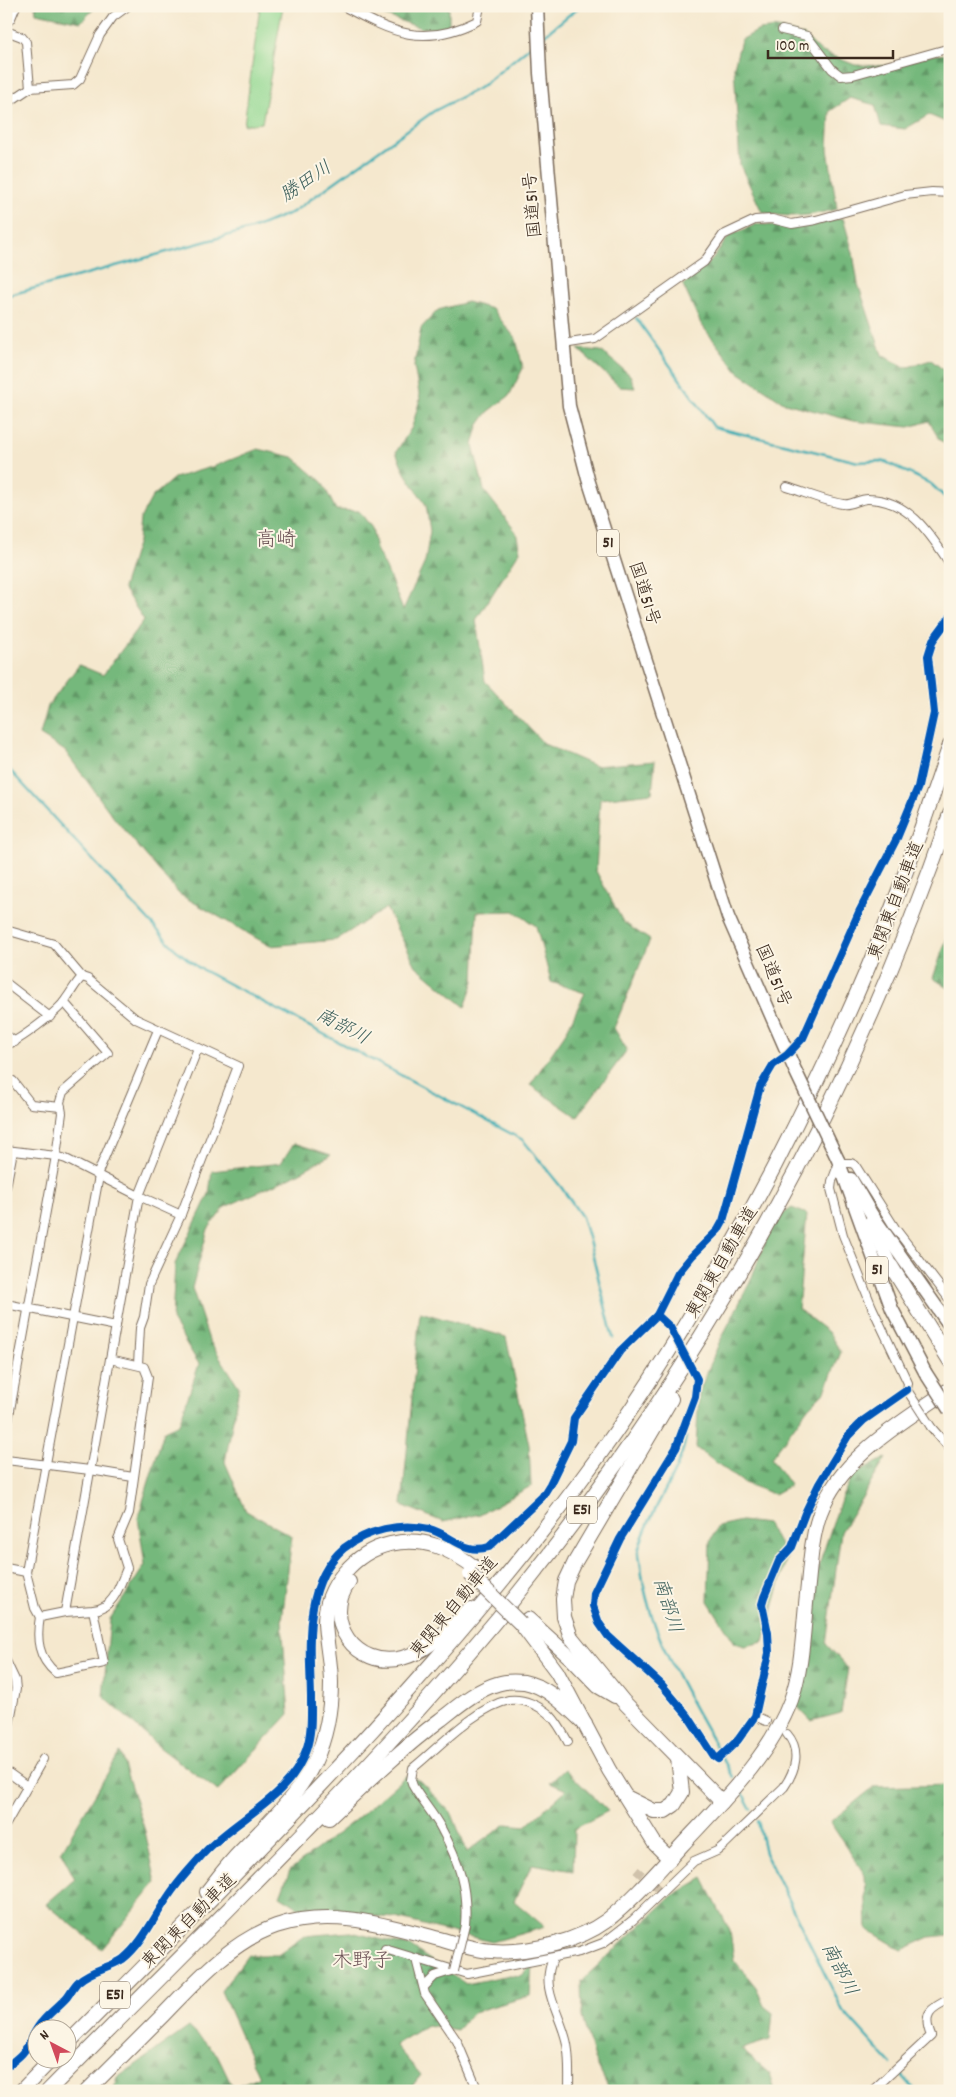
<svg xmlns="http://www.w3.org/2000/svg" width="956" height="2097" font-family="Dekko,'Klee One',sans-serif">
  <style>
    .green { fill: #92d892; stroke: #668158 }
    .forest { fill: url(#forest-firs); stroke: #58714d }
    .lines { fill: none; stroke-linecap: round; stroke-linejoin: round }
    .stream { stroke: #3badb4; stroke-width: 2.5 }
    .minor-tunnel { stroke: #d0c2ab; stroke-width: 8; stroke-dasharray: 8 4; stroke-linecap: butt }
    .minor-casing { stroke: #7c6c5c; stroke-width: 10 }
    .trunk-casing { stroke: #7c6c5c; stroke-width: 15 }
    .motorway-casing { stroke: #7c6c5c; stroke-width: 16 }
    .minor { stroke: #fff; stroke-width: 8 }
    .trunk { stroke: #fff; stroke-width: 12 }
    .motorway { stroke: #fff; stroke-width: 14 }
    .minor-bridge-casing { stroke: #7c6c5c; stroke-width: 10; stroke-linecap: butt }
    .trunk-bridge-casing { stroke: #7c6c5c; stroke-width: 15; stroke-linecap: butt }
    .motorway-bridge-casing { stroke: #7c6c5c; stroke-width: 16; stroke-linecap: butt }
    .minor-bridge { stroke: #fff; stroke-width: 8 }
    .trunk-bridge { stroke: #fff; stroke-width: 12 }
    .motorway-bridge { stroke: #fff; stroke-width: 14 }
    .cycleway-casing { stroke: #fcf5e5; stroke-width: 11 }
    .cycleway { stroke: #0057b8; stroke-width: 8 }
    .labels { text-anchor: middle; dominant-baseline: central; stroke-width: 4; stroke-linejoin: round; paint-order: stroke }
    .shield { fill: #fcf5e5; stroke: #75675a; stroke-width: 1 }
    .shield-label { font-size: 16px; font-weight: bold; fill: #3b2a1e }
    .street-label { font-size: 18px; fill: #3b2a1e; stroke: #fcf5e5 }
    .water-label { font-size: 19px; font-style: italic; fill: #3b5e5a; stroke: #fcf5e5 }
    .quarter-label { font-size: 20px; fill: #6c5256; stroke: #fcf5e5 }
  </style>
  <defs>
    <pattern id="forest-firs" width="22" height="20" patternUnits="userSpaceOnUse" patternTransform="scale(1.25)"><rect width="22" height="20" fill="#75b87c"/><path d="M5 1l3.5 6h-7zM16 11l3.5 6h-7z" fill="#619665"/></pattern>
  </defs>
  <rect width="100%" height="100%" fill="#fcf5e5"/>
  <filter id="ink" filterUnits="userSpaceOnUse"><feTurbulence type="fractalNoise" baseFrequency=".02" numOctaves="2"/><feDisplacementMap in="SourceGraphic" scale="10" xChannelSelector="R" yChannelSelector="G"/><feConvolveMatrix kernelMatrix="1 2 1 2 8 2 1 2 1" color-interpolation-filters="sRGB"/></filter>
  <filter id="wash" filterUnits="userSpaceOnUse"><feTurbulence type="fractalNoise" baseFrequency=".0096" numOctaves="4" result="noise"/><feDisplacementMap in="SourceGraphic" scale="20" xChannelSelector="R" yChannelSelector="G"/><feGaussianBlur stdDeviation="1.12" result="paint"/><feColorMatrix in="noise" values="0 0 0 0 0 0 0 0 0 0 0 0 0 0 0 0 0 1.4 0 .05"/><feComposite in="paint" operator="in"/></filter>
  <g filter="url(#wash)">
    <rect width="100%" height="100%" fill="#f5e8ce"/>
    <!-- green -->
    <polygon class="green" points="260,6 283,6 262,123 244,125"/>
    <!-- forest -->
    <g class="forest">
      <polygon points="35,6 97,6 81,22 36,13"/>
      <polygon points="358,6 449,6 449,30 421,28"/>
      <path d="M779,28L805,36L820,51L855,65L888,66L933,55L950,54V129L948,123L929,115L905,129L881,126L875,105L850,98L830,111L828,149L837,209C810,216 791,219 762,212L740,165L734,67L741,40L759,30Z"/>
      <polygon points="843,218 853,253 858,284 882,355 905,368 931,360 950,375 950,449 939,439 929,421 909,427 853,421 785,403 738,372 701,324 683,285 712,260 729,236 757,224 791,227"/>
      <polygon points="467,302 492,309 516,339 523,368 509,396 488,412 478,426 473,445 484,490 516,532 520,551 476,620 485,681 544,744 595,766 655,761 652,793 600,799 596,871 623,922 650,940 614,1028 627,1050 577,1117 530,1085 565,1034 585,993 551,982 536,926 514,911 477,912 474,981 465,1007 416,966 386,908 336,940 270,946 179,894 114,818 65,751 40,735 48,706 79,665 103,675 144,620 123,588 138,541 140,519 152,497 174,478 215,466 258,449 293,457 322,482 336,510 359,511 372,528 376,549 386,568 403,610 425,562 430,531 426,505 405,473 396,452 412,427 420,399 414,366 421,328 438,310"/>
      <polygon points="578,349 601,351 630,375 635,388 620,387"/>
      <polygon points="950,929 950,989 933,978"/>
      <polygon points="294,1143 331,1155 291,1177 225,1207 208,1229 192,1288 209,1340 239,1387 225,1462 246,1511 292,1536 282,1621 289,1714 218,1791 159,1747 103,1696 110,1619 145,1565 138,1518 164,1431 179,1424 199,1364 172,1320 175,1264 209,1194 212,1171 281,1163"/>
      <polygon points="792,1208 807,1214 798,1309 828,1332 841,1352 825,1391 808,1408 771,1458 790,1485 774,1494 744,1483 696,1448 699,1392 719,1343 750,1282 766,1240 779,1217"/>
      <polygon points="420,1312 506,1337 529,1445 531,1486 480,1514 443,1522 402,1505"/>
      <polygon points="886,1458 841,1532 826,1644 848,1668 841,1713 811,1721 795,1704 815,1577 841,1499 853,1474"/>
      <polygon points="741,1521 767,1524 787,1556 764,1642 745,1646 735,1643 708,1601 710,1541 718,1526"/>
      <polygon points="120,1752 145,1831 156,1883 102,1949 46,1904 75,1879 61,1852"/>
      <polygon points="565,1769 608,1811 574,1829 573,1871 532,1864 514,1901 545,1927 492,1942 396,1918 304,1911 280,1896 290,1870 355,1820 407,1775 420,1781 452,1814 467,1852 506,1824 526,1826 566,1790 550,1783"/>
      <polygon points="950,1785 950,1935 930,1937 902,1950 867,1929 865,1875 830,1822 874,1787"/>
      <polygon points="703,1878 730,1931 734,1960 756,1987 764,2006 773,2013 770,2040 741,2049 770,2074 775,2091 610,2091 594,2059 582,2017 581,1981 672,1896"/>
      <polygon points="351,1932 411,1947 466,1984 510,1975 521,1976 532,1965 530,1996 473,2012 457,2030 427,2025 395,2045 421,2075 408,2091 113,2091 117,2078 189,2027 217,2054 233,2087 259,2077 221,1991 248,1955 278,1955 304,1936"/>
    </g>
    <g class="lines">
      <!-- stream -->
      <g class="stream">
        <polyline points="542,37 580,6"/>
        <polyline points="6,296 251,229 293,212 434,111 481,87 534,43"/>
        <polyline points="636,318 714,427 858,462 880,461 888,463 931,484 950,502"/>
        <polyline points="6,766 175,949 199,968 523,1140 561,1187 582,1217 590,1244 613,1338"/>
        <path d="M686,1437C679,1476 650,1509 639,1548C638,1554 640,1561 641,1567C649,1641 698,1712 733,1777"/>
        <polyline points="741,1790 751,1809"/>
        <polyline points="758,1821 765,1853 843,2011 891,2064"/>
        <polyline points="901,2074 916,2091"/>
      </g>
    </g>
  </g>
  <g filter="url(#ink)">
    <g class="lines">
      <!-- minor-tunnel -->
      <g class="minor-tunnel">
        <polyline points="670,1327 697,1379"/>
        <polyline points="636,1870 662,1892"/>
      </g>
      <!-- minor casing -->
      <g class="minor-casing">
        <g id="minor">
          <path d="M343,6C393,33 423,48 477,21L480,6"/>
          <polyline points="6,24 11,18 16,6"/>
          <polyline points="782,30 807,36 832,69 841,76 853,75 950,48"/>
          <polyline points="6,31 22,37 26,42 30,88"/>
          <polyline points="6,104 30,88 73,85 80,79 100,35 113,17 128,6"/>
          <polyline points="563,344 595,339 704,262 723,235 755,220 772,219 792,224 816,220 905,195 932,192 950,193"/>
          <path d="M787,487C806,493 824,501 843,504C851,506 860,498 869,499C909,500 930,534 950,564"/>
          <path d="M6,930L54,944L82,977C75,984 72,991 66,999C59,1011 19,1041 6,1045"/>
          <polyline points="82,977 88,979 136,1019 238,1066 180,1217 149,1284 144,1317 140,1328 138,1364"/>
          <polyline points="6,983 50,1017"/>
          <polyline points="6,1035 15,1042"/>
          <polyline points="6,1080 13,1081 31,1104 61,1107"/>
          <polyline points="6,1150 56,1156 66,1159 139,1196 65,1612"/>
          <polyline points="97,1175 158,1030"/>
          <polyline points="6,1187 13,1151"/>
          <polyline points="181,1215 139,1196 198,1048"/>
          <polyline points="6,1304 116,1326"/>
          <polyline points="657,1315 670,1327"/>
          <polyline points="697,1379 695,1397 676,1448 620,1539 594,1593 593,1606 599,1623 608,1636 662,1685 688,1716 714,1756 718,1759 738,1740 755,1716 769,1653 768,1633 762,1604 764,1597 779,1561 792,1547 805,1513 819,1484 848,1436 864,1420 907,1390 908,1383 872,1307 843,1235 831,1189 832,1181 839,1163 851,1163 855,1165 895,1228 950,1300"/>
          <polyline points="931,1427 950,1449"/>
          <polyline points="6,1432 56,1156 62,1113 60,1102 63,1092 108,1053 64,1002"/>
          <polyline points="6,1460 90,1470 133,1477"/>
          <polyline points="6,1568 26,1572 99,1176"/>
          <polyline points="26,1572 35,1608 40,1617"/>
          <path d="M93,1610L104,1663L56,1673C38,1658 36,1639 40,1617L65,1612L93,1610C114,1609 120,1584 127,1568L118,1539L129,1513L148,1377L144,1367L110,1359"/>
          <polyline points="6,1661 15,1680 16,1689 6,1741"/>
          <polyline points="755,1716 766,1721"/>
          <polyline points="6,1771 27,1786"/>
          <polyline points="6,1824 43,1759"/>
          <path d="M465,1925C468,1888 459,1861 441,1828C433,1813 421,1800 413,1786L411,1780L413,1768C439,1747 476,1707 509,1700C524,1698 540,1706 551,1716C558,1723 563,1733 568,1742"/>
          <path d="M385,1949L467,1974L579,1952L603,1943L615,1934L633,1920L694,1861L717,1851L724,1845L784,1787C796,1770 801,1750 787,1734"/>
          <polyline points="416,1959 425,1994 457,2041 478,2091"/>
          <path d="M553,1959C539,1989 561,2014 567,2044C570,2060 569,2075 569,2091"/>
          <polyline points="424,1987 435,1976 451,1971"/>
          <path d="M6,2067C12,2062 20,2057 24,2051C31,2042 34,2031 41,2023C49,2013 59,2006 67,1997C71,1992 74,1985 79,1981C91,1970 109,1968 123,1959C143,1943 154,1917 168,1897C178,1881 192,1867 204,1853C236,1818 290,1798 306,1750C312,1734 311,1714 311,1697C310,1648 302,1584 344,1548C367,1530 401,1522 429,1529C452,1535 464,1555 489,1547L542,1497L550,1484L571,1441L574,1418L620,1351L657,1315L678,1273L692,1256L718,1230L723,1221L760,1087L773,1065L787,1055L803,1038L860,910L897,838L918,787L934,713L928,656L933,640L950,617"/>
          <path d="M872,2091L931,2036C922,2014 930,2008 950,1999"/>
        </g>
      </g>
      <!-- trunk casing -->
      <g class="trunk-casing">
        <g id="trunk">
          <polyline points="537,6 540,73 569,406 588,479 728,917 795,1070"/>
          <polyline points="838,1160 892,1309 925,1372"/>
          <polyline points="851,1179 872,1215 950,1326"/>
          <polyline points="870,1222 891,1266"/>
        </g>
      </g>
      <!-- motorway casing -->
      <g class="motorway-casing">
        <g id="motorway">
          <polyline points="891,1266 950,1361"/>
          <polyline points="671,1399 575,1562 566,1581 563,1599 564,1617 571,1637 623,1701 722,1802"/>
          <path d="M349,1582C321,1620 356,1670 402,1658C429,1651 450,1627 471,1609"/>
          <polyline points="528,1619 572,1659 598,1686 615,1696"/>
          <polyline points="521,1624 557,1672 609,1770 655,1844 670,1859"/>
          <polyline points="628,1798 654,1811 665,1811 674,1805 682,1792 678,1758"/>
          <path d="M329,1818C365,1784 400,1750 440,1720C457,1707 476,1690 497,1684C505,1681 515,1681 524,1682C549,1687 567,1707 585,1724"/>
          <path d="M207,1892C218,1878 228,1864 241,1851C267,1824 298,1796 315,1761C326,1737 331,1710 331,1683C331,1663 326,1643 325,1623C325,1586 355,1552 390,1544C424,1536 451,1549 477,1569"/>
          <path d="M68,2043C246,1864 426,1687 578,1484C653,1384 717,1276 775,1165C815,1087 853,1007 885,926C909,867 929,806 950,745"/>
          <polyline points="21,2091 51,2060"/>
          <path d="M48,2091C207,1929 373,1772 517,1595C705,1362 852,1098 950,814"/>
          <path d="M87,2091C113,2065 138,2040 163,2015C196,1981 230,1942 276,1926C333,1907 388,1926 443,1940C459,1945 476,1950 492,1951C513,1953 535,1949 555,1944C573,1939 591,1932 606,1921C634,1899 658,1871 682,1845C722,1802 770,1756 791,1700C803,1666 803,1629 807,1594C810,1567 811,1539 820,1513C842,1455 902,1423 950,1389"/>
        </g>
      </g>
      <!-- minor -->
      <use href="#minor" class="minor"/>
      <!-- trunk -->
      <use href="#trunk" class="trunk"/>
      <!-- motorway -->
      <use href="#motorway" class="motorway"/>
      <!-- minor-bridge casing -->
      <g class="minor-bridge-casing">
        <g id="minor-bridge">
          <polyline points="907,1390 931,1427"/>
          <polyline points="454,1971 465,1925"/>
        </g>
      </g>
      <!-- trunk-bridge casing -->
      <g class="trunk-bridge-casing">
        <g id="trunk-bridge">
          <polyline points="795,1070 838,1160"/>
          <polyline points="925,1372 950,1411"/>
        </g>
      </g>
      <!-- motorway-bridge casing -->
      <g class="motorway-bridge-casing">
        <polyline id="motorway-bridge" points="470,1574 521,1624"/>
      </g>
      <!-- minor-bridge -->
      <use href="#minor-bridge" class="minor-bridge"/>
      <!-- trunk-bridge -->
      <use href="#trunk-bridge" class="trunk-bridge"/>
      <!-- motorway-bridge -->
      <use href="#motorway-bridge" class="motorway-bridge"/>
      <!-- cycleway casing -->
      <g class="cycleway-casing">
        <g id="cycleway">
          <polyline points="657,1315 670,1327 697,1379 695,1397 676,1448 620,1539 594,1593 593,1606 599,1623 608,1636 662,1685 688,1716 714,1756 718,1759 738,1740 755,1716 769,1653 768,1633 762,1604 764,1597 779,1561 792,1547 805,1513 819,1484 848,1436 864,1420 907,1390"/>
          <path d="M6,2067C12,2062 20,2057 24,2051C31,2042 34,2031 41,2023C49,2013 59,2006 67,1997C71,1992 74,1985 79,1981C91,1970 109,1968 123,1959C143,1943 154,1917 168,1897C178,1881 192,1867 204,1853C236,1818 290,1798 306,1750C312,1734 311,1714 311,1697C310,1648 302,1584 344,1548C367,1530 401,1522 429,1529C452,1535 464,1555 489,1547L542,1497L550,1484L571,1441L574,1418L620,1351L657,1315L678,1273L692,1256L718,1230L723,1221L760,1087L773,1065L787,1055L803,1038L860,910L897,838L918,787L934,713L928,656L933,640L950,617"/>
        </g>
      </g>
      <!-- cycleway -->
      <use href="#cycleway" class="cycleway"/>
    </g>
  </g>
  <g class="labels">
    <!-- shield labels -->
    <g class="shield">
      <rect x="597" y="529.5" width="22" height="27" rx="4"/>
      <rect x="866" y="1256.5" width="22" height="27" rx="4"/>
      <rect x="567" y="1496.5" width="30" height="27" rx="4"/>
      <rect x="100" y="1981.5" width="30" height="27" rx="4"/>
    </g>
    <g class="shield-label">
      <text x="608" y="543">51</text>
      <text x="877" y="1270">51</text>
      <text x="582" y="1510">E51</text>
      <text x="115" y="1995">E51</text>
    </g>
    <!-- street labels -->
    <g class="street-label">
      <text transform="translate(534 205) rotate(-95)">国道51号</text>
      <text transform="translate(643 594) rotate(72)">国道51号</text>
      <text transform="translate(897 901) rotate(-69)">東関東自動車道</text>
      <text transform="translate(772 976) rotate(67)">国道51号</text>
      <text transform="translate(723 1263) rotate(-60)">東関東自動車道</text>
      <text transform="translate(455 1608) rotate(-50)">東関東自動車道</text>
      <text transform="translate(190 1922) rotate(-45)">東関東自動車道</text>
    </g>
    <!-- water labels -->
    <g class="water-label">
      <text transform="translate(307 183) rotate(-34)">勝田川</text>
      <text transform="translate(342 1028) rotate(28)">南部川</text>
      <text transform="translate(666 1606) rotate(73)">南部川</text>
      <text transform="translate(838 1970) rotate(63)">南部川</text>
    </g>
    <!-- quarter labels -->
    <g class="quarter-label">
      <text x="276" y="541">高崎</text>
      <text x="362" y="1962">木野子</text>
    </g>
  </g>
  <!-- margin -->
  <rect width="956" height="2097" fill="none" stroke="#fcf5e5" stroke-width="25"/>
  <!-- north arrow -->
  <g transform="translate(52 2044) rotate(319)"><circle r="24" fill="#fcf5e5" stroke="#afa495"/>
  <path d="M0-4L9 19L0 12L-9 19Z" fill="#d1495b"/>
  <text y="-8" font-size="14" font-weight="bold" text-anchor="middle" fill="#3b2a1e">N</text>
  </g>
  <!-- scale -->
  <path d="M768 50v8h125v-8" fill="none" stroke="#3b2a1e" stroke-width="2.5"/>
  <text x="776" y="50" font-size="15" fill="#3b2a1e" stroke="#fcf5e5" stroke-width="4" paint-order="stroke">100 m</text>
</svg>
